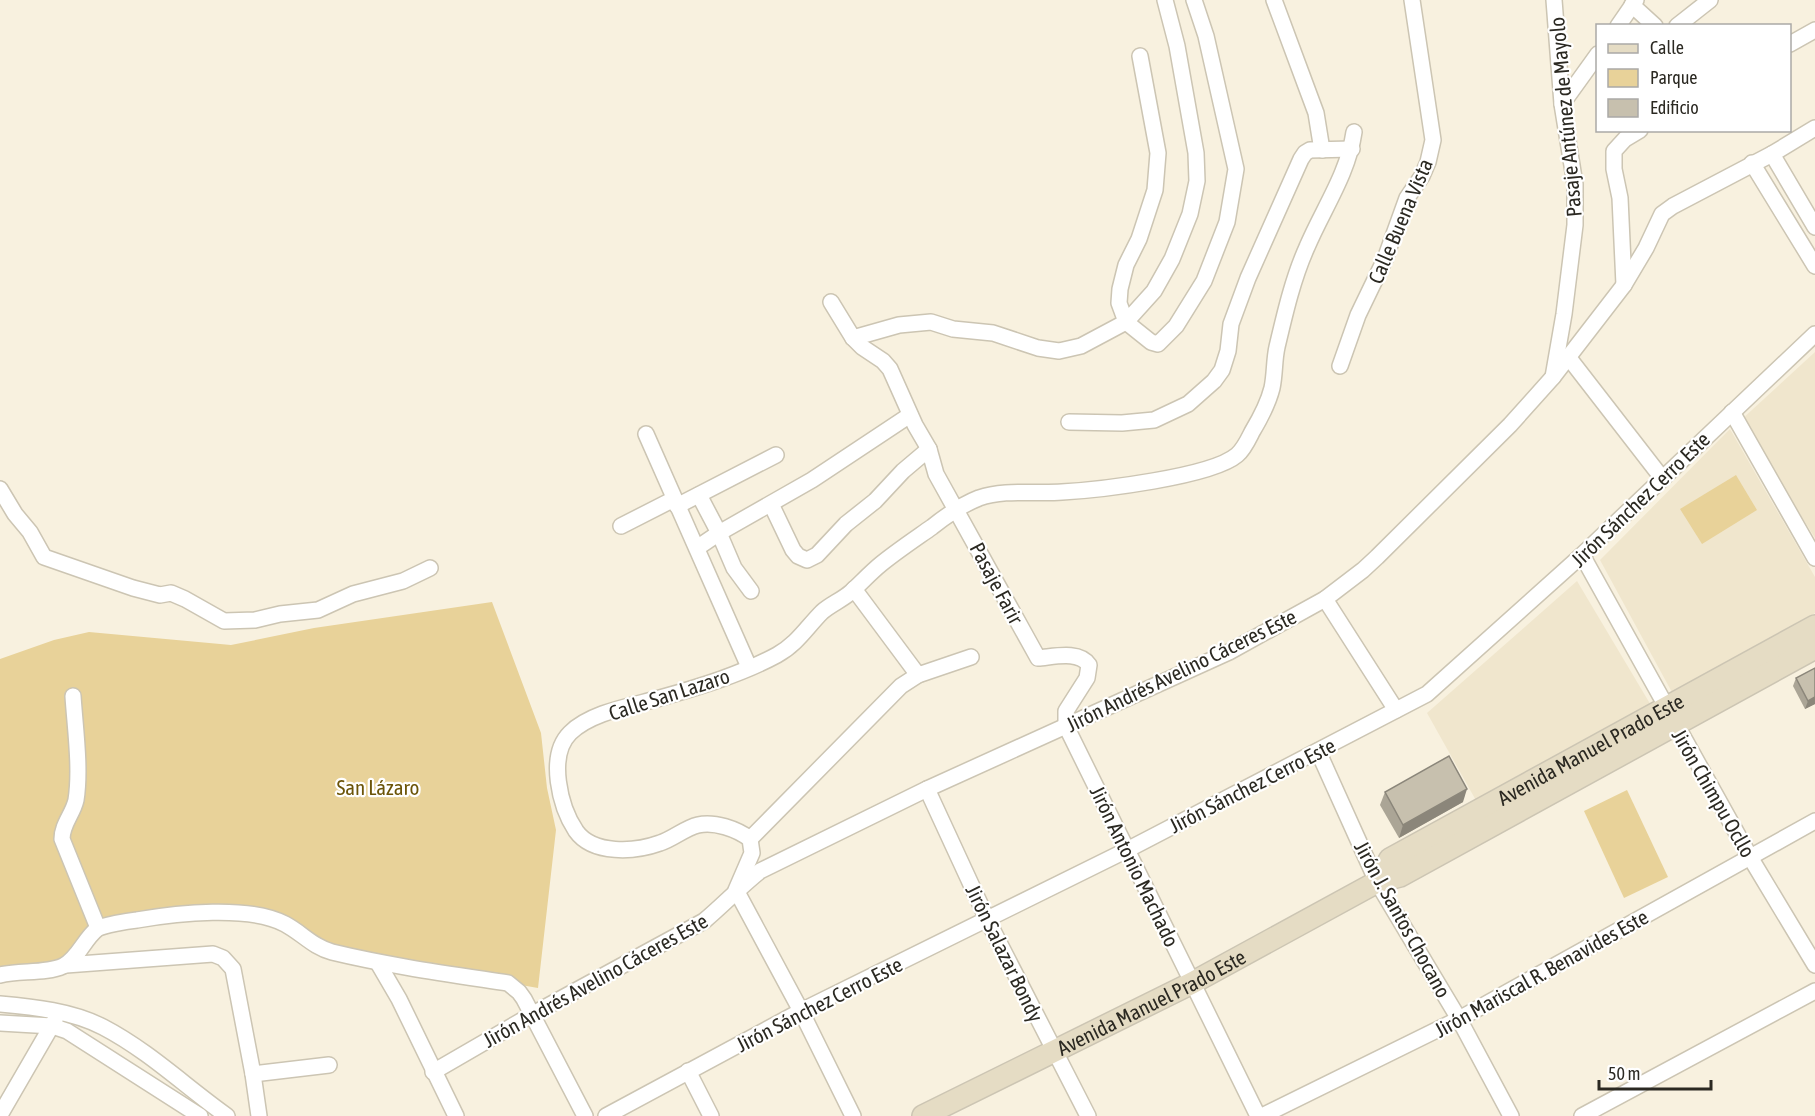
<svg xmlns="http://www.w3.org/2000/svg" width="1815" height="1116" font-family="'Asap Condensed',sans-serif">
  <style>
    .built { fill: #f0e6cd }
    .green { fill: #e8d299 }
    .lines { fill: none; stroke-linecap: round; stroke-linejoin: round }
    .street-casing { stroke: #ccc5b3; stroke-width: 18 }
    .secondary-casing { stroke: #ccc5b3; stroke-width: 24 }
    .street { stroke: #fff; stroke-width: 15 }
    .secondary { stroke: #e5dcc4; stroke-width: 21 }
    .wall { fill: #aba596 }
    .shaded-wall { fill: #8b867a }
    .building { fill: #c7c0ae; stroke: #8b867a; stroke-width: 1.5 }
    .labels { text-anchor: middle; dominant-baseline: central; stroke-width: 4.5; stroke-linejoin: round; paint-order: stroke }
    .street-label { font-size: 21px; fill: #2b2922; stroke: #fff }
    .park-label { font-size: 21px; fill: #6b5408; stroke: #fff }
  </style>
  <rect width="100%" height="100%" fill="#f8f1df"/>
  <!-- built -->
  <g class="built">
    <polygon points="1815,352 1815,538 1741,420"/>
    <polygon points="1730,429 1815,577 1815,613 1674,696 1600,560"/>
    <polygon points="1577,581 1652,707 1478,804 1427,713"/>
  </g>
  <!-- green -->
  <g class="green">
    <polygon points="1736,475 1757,510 1702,544 1680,509"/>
    <polygon points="492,602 541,733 547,788 556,830 538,988 351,955 268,922 182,915 96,924 64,965 0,973 0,659 54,640 89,632 231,645 314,628"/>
    <polygon points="1627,790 1668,877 1624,898 1584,811"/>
  </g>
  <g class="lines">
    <!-- street casing -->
    <g class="street-casing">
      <g id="street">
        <polyline points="1274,0 1316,113 1322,150"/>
        <polyline points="1632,5 1655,26"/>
        <polyline points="1618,26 1636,0"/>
        <polyline points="1677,26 1710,0"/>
        <polyline points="1790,44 1815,30"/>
        <polyline points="1140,56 1158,153 1155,190 1139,239 1126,265 1120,289 1119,303 1126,322 1151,342 1158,344 1176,326 1204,281 1227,222 1236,169 1206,36 1194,0"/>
        <polyline points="1562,104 1598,54"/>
        <polyline points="1772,154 1815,227"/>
        <polyline points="1752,163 1815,266"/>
        <polyline points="1624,285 1620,198 1614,169 1614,151 1625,139 1640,130"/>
        <path d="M831,302L853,338L862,347L883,361L890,369L915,425L929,449L936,474L1038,658C1053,657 1079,650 1089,665L1087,678L1066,711V726L1258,1116"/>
        <polyline points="853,338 899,325 931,322 953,329 993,333 1038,348 1059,351 1081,346 1126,322 1154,291 1172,259 1190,214 1197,181 1196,153 1177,46 1165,0"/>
        <polyline points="1569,358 1662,478"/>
        <polyline points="1340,366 1358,315 1385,259 1407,198 1422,176 1428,162 1433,140 1412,0"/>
        <polyline points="1553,377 1564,314 1575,225 1575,184 1562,104 1554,0"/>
        <polyline points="1732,412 1815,558"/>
        <polyline points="1069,422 1122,423 1154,420 1188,404 1214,381 1222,370 1228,351 1231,324 1248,278 1301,159 1305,153 1310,150 1352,149"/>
        <polyline points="646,434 749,667"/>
        <polyline points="0,489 15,514 30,532 44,557 133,588 160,595 171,593 185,599 224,621 255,620 280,614 318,610 353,594 403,581 430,568"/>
        <polyline points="699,495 719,533 734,568 751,591"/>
        <polyline points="771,504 793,550 798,556 807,560 817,555 846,524 875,501 903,471 929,449"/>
        <polyline points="677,506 776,455"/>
        <polyline points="621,526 674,499"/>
        <polyline points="697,548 719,533 812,480 910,415"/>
        <polyline points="1582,555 1750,857 1815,965"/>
        <polyline points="854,589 918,675"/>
        <polyline points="1325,599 1396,710"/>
        <path d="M73,696C75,727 81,769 76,800C73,814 62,824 62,839L98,928"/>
        <polyline points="1318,751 1377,882 1459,1019 1511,1116"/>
        <polyline points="927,789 987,919 1088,1116"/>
        <polyline points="750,839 901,686 918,675 971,657"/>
        <polyline points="378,963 399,999 456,1116"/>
        <polyline points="66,965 213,954 223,958 233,969 253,1074 259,1116"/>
        <path d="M0,975C19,970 46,974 63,966C78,959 84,939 97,929C103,925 128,921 137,920C177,913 249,905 285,924C302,933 313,947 332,952C390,966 449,974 508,983L519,992L524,999L585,1116"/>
        <path d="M0,1004C34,1007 72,1011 103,1027C149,1051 186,1087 227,1116"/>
        <polyline points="0,1023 52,1026 67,1031 200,1116"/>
        <polyline points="688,1071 711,1116"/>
        <path d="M433,1072L533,1014L704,921C723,905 740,887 760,871L927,789L1229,652L1325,599L1363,570L1377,557L1510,425L1553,377L1624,285L1646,248L1662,214L1673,206L1772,154L1815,128"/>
        <polyline points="253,1074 329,1065"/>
        <polyline points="0,1115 55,1020"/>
        <polyline points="606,1116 801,1011 1127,850 1427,694 1582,555 1815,334"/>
        <path d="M853,1116L801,1011L736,890L752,853L750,839C737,829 714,821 698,825C685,828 673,839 660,843C635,852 593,855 576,831C560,807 547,756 570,733C591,712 632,706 660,698C699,687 742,674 777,655C797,644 807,627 822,612C831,604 842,600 851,592C861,583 870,573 881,564C897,551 915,539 932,527C947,515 961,505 979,498C1005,489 1034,494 1062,492C1098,490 1211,477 1237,455C1244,449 1248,440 1252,432C1261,417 1268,404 1272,388C1275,374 1274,360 1277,347C1285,313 1293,278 1307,247C1323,209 1348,174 1354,132"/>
        <polyline points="1262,1116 1459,1019 1815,821"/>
        <polyline points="1582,1116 1815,991"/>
      </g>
    </g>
    <!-- secondary casing -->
    <g class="secondary-casing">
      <g id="secondary">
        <path id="s1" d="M1377,882L1390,859L1815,626"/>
        <path id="s2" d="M923,1116L1192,983L1377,882L1400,876L1815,648"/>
      </g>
    </g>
    <!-- street -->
    <use href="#street" class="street"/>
    <!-- secondary -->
    <use href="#secondary" class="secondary"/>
  </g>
  <!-- wall -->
  <g class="wall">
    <polygon points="1796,678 1815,704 1805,709 1793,686"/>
    <polygon points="1385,792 1463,802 1399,838 1380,805"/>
  </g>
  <!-- shaded-wall -->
  <g class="shaded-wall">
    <polygon points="1815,697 1815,704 1805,709 1808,701"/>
    <polygon points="1467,789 1463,802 1399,838 1403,825"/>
  </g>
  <!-- building -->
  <g class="building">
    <polygon points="1815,668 1815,697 1808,701 1796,678"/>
    <polygon points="1449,756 1467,789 1403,825 1385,792"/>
  </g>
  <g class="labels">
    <!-- street labels -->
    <g class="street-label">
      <text transform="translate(1565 117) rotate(-95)">Pasaje Antúnez de Mayolo</text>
      <text transform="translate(1400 221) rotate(-67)">Calle Buena Vista</text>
      <text transform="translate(1640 499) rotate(-44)">Jirón Sánchez Cerro Este</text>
      <text transform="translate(997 583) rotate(62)">Pasaje Farir</text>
      <text transform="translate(1181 670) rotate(-26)">Jirón Andrés Avelino Cáceres Este</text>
      <text transform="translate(669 694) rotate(-18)">Calle San Lazaro</text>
      <text stroke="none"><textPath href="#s1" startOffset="255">Avenida Manuel Prado Este</textPath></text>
      <text transform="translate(1252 785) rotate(-27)">Jirón Sánchez Cerro Este</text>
      <text transform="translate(1714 793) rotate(60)">Jirón Chimpu Ocllo</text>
      <text transform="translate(1135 866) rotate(64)">Jirón Antonio Machado</text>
      <text transform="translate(1403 919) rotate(61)">Jirón J. Santos Chocano</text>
      <text transform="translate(1005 953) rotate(64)">Jirón Salazar Bondy</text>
      <text transform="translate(1541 973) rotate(-29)">Jirón Mariscal R. Benavides Este</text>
      <text transform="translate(595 980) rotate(-29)">Jirón Andrés Avelino Cáceres Este</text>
      <text stroke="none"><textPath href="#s2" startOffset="255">Avenida Manuel Prado Este</textPath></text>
      <text transform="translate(819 1004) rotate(-27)">Jirón Sánchez Cerro Este</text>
    </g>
    <!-- park labels -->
    <g class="park-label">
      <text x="378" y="787">San Lázaro</text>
    </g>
  </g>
  <!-- legend -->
  <rect x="1596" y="24" width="195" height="108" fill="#ffffff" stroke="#aaa9a7" stroke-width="1.5"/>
  <rect x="1608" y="44" width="30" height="9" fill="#e5dcc4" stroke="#aaa9a7" stroke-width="1.5"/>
  <text x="1650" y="54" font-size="18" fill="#2b2922">Calle</text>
  <rect x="1608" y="69" width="30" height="18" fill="#e8d299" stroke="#aaa9a7" stroke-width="1.5"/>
  <text x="1650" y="84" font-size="18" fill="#2b2922">Parque</text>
  <rect x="1608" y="99" width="30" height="18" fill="#c7c0ae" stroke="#aaa9a7" stroke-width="1.5"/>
  <text x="1650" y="114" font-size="18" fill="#2b2922">Edificio</text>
  <!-- scale -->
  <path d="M1599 1080v9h112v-9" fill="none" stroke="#2b2922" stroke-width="3"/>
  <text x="1608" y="1080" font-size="18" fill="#2b2922" stroke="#ffffff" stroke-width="4.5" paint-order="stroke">50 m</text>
</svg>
